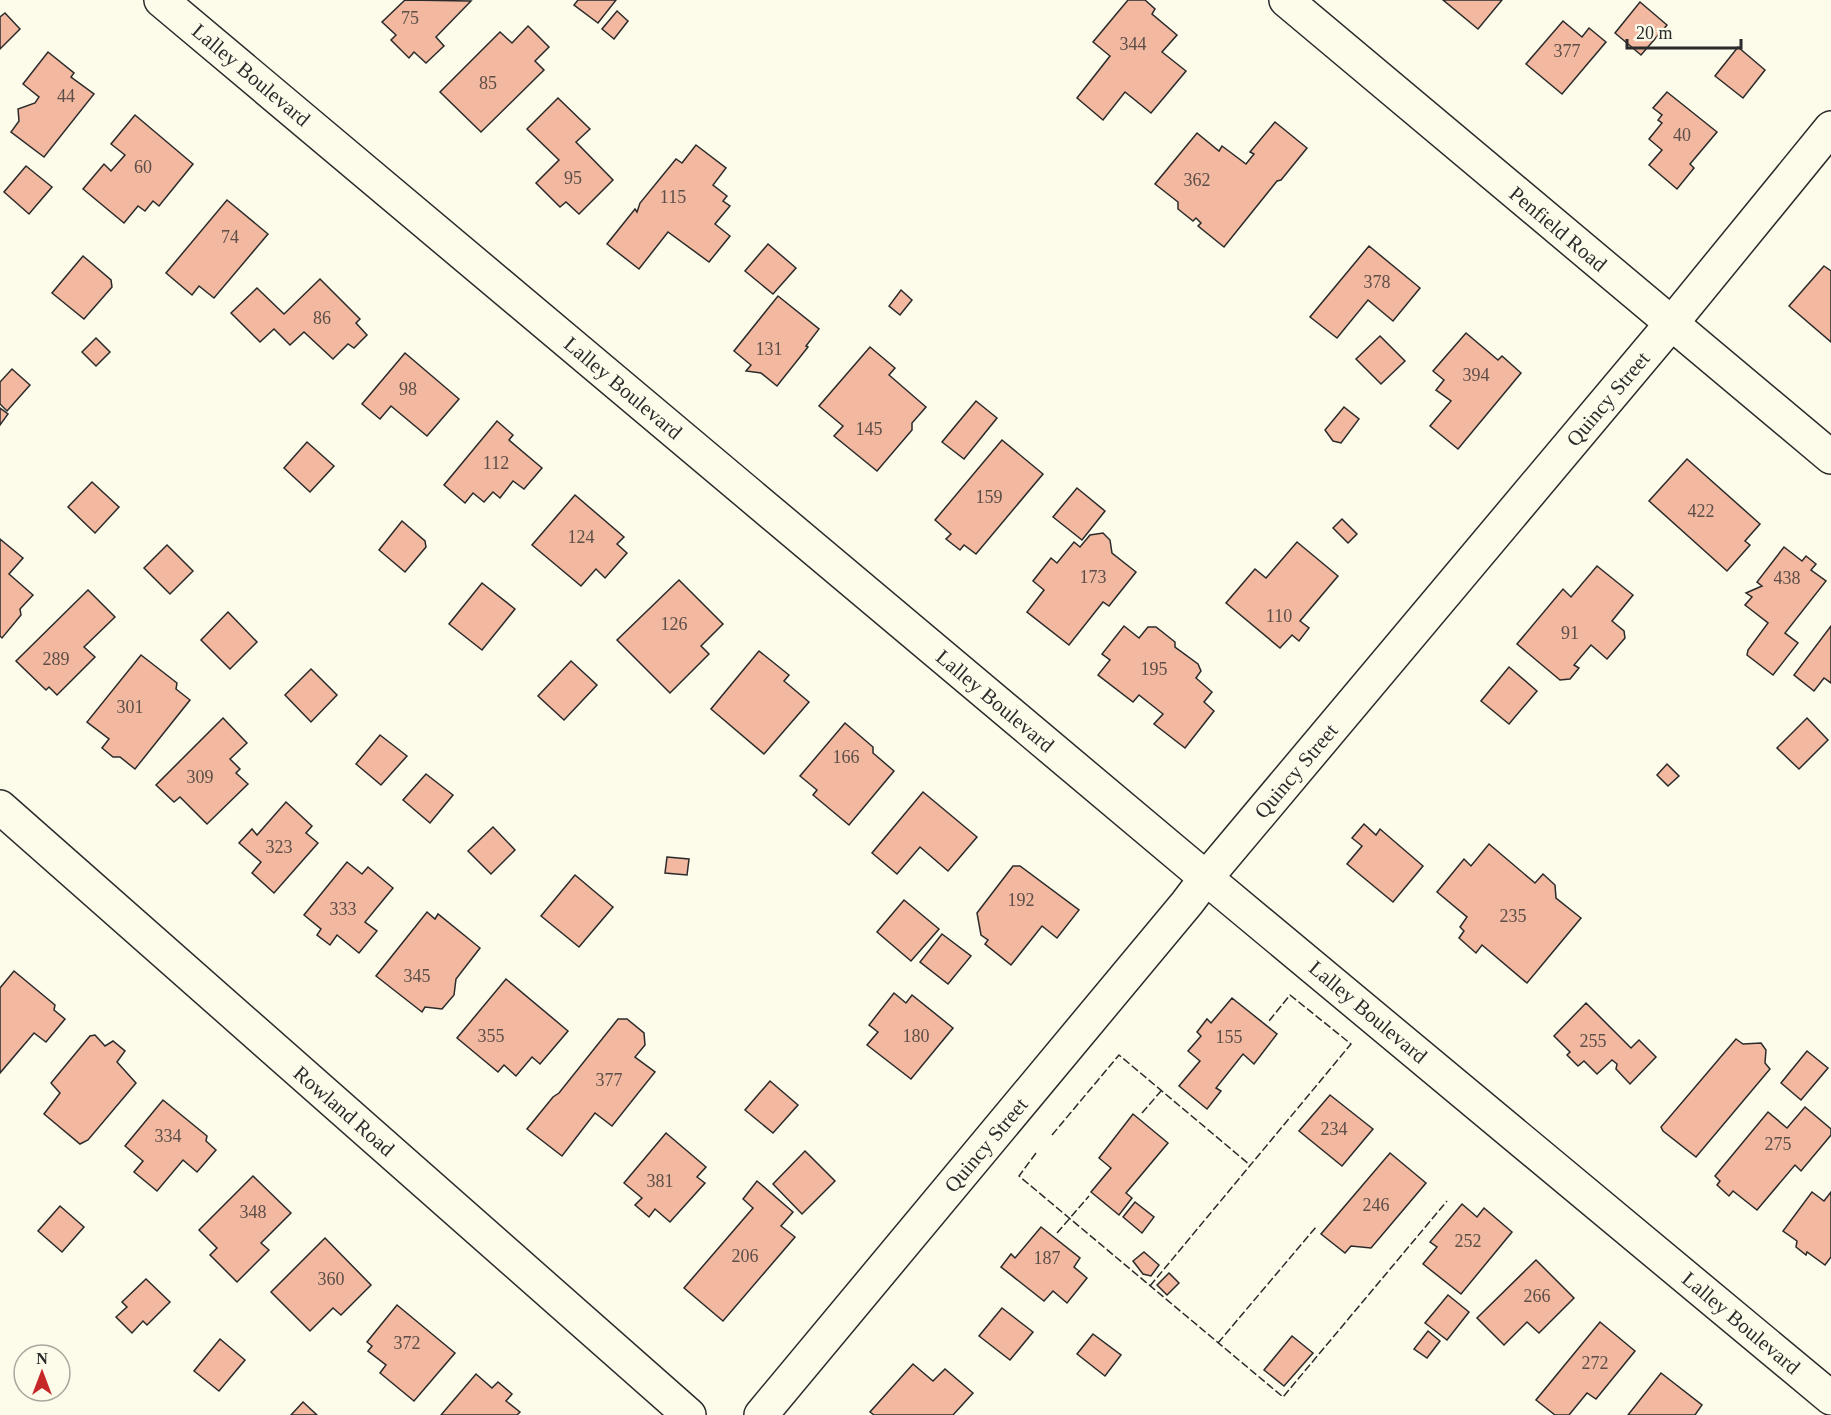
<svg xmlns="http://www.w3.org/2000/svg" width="1831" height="1415" font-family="Georgia,serif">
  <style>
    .building { fill: #f2b8a0; stroke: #2b2b2b; stroke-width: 1.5 }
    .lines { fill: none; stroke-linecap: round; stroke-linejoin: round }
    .minor-casing { stroke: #2b2b2b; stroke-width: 36 }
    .minor { stroke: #fdfbea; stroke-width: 33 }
    .fence { stroke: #2b2b2b; stroke-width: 1.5; stroke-dasharray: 8 3; stroke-linecap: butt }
    .labels { text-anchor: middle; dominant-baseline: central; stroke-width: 4.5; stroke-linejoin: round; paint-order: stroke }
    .number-label { font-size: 18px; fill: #5d4e48 }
    .street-label { font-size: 21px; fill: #2b2b2b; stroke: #fdfbea }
  </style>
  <rect width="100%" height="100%" fill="#fdfbea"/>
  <!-- building -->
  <g class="building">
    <polygon points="405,0 471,1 436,37 444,46 426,63 414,52 409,58 391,40 396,35 382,22"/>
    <polygon points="578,0 616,0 598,23 574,5"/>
    <polygon points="1128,0 1145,0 1155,9 1152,14 1177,35 1162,52 1186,71 1151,113 1125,92 1103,120 1077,98 1110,56 1093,42"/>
    <polygon points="1443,0 1502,0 1478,29"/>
    <polygon points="1640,2 1667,25 1641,55 1615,33"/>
    <polygon points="617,11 628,21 614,39 602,29"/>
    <polygon points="5,13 20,29 0,49 0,17"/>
    <polygon points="1563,21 1582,37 1589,28 1606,42 1562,94 1526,64"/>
    <polygon points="528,26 549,47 535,61 544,70 481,132 440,92 500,32 512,43"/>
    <polygon points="1738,47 1765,70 1743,98 1715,76"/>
    <polygon points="48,52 74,73 71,77 94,94 44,157 11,132 19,121 18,109 35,103 39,97 23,84"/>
    <polygon points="1667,92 1717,132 1690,164 1694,168 1677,189 1649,165 1662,150 1649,139 1662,123 1658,120 1662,115 1653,108"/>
    <polygon points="558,98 590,129 576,142 613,180 579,214 566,202 560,207 536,183 559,160 527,129"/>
    <polygon points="135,115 193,164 159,206 153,201 145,211 138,206 124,223 83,189 104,164 111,171 125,155 111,144"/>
    <polygon points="1275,122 1307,148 1281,180 1277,181 1224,247 1198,226 1201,223 1196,218 1193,221 1178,209 1178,202 1155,184 1197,133 1219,151 1222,146 1246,164 1254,154 1250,152"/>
    <polygon points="696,145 726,168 713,185 727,196 723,201 730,206 715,224 730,236 709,262 668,232 639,269 607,244 635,209 637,212 640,203 676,159 682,163"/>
    <polygon points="26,166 52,187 29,214 4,192"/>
    <polygon points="227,200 268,234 214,298 199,286 192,295 166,273"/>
    <polygon points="768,244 796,268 773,294 745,271"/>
    <polygon points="1369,246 1420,288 1393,321 1368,300 1337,338 1310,317"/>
    <polygon points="83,256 111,280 112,287 84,319 52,293"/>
    <polygon points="1824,266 1831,271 1831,342 1789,306"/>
    <polygon points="320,279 360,319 356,323 367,335 354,348 348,344 333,359 304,332 290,345 274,329 260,342 231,313 257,288 284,314"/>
    <polygon points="901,290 912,300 900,315 889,306"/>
    <polygon points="778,296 819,329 806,346 808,347 777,386 761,373 746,371 751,365 734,351"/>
    <polygon points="1466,333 1498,360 1502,356 1521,373 1458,449 1430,426 1451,401 1436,390 1444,380 1433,371"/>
    <polygon points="1380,336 1405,361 1381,384 1356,359"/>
    <polygon points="96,338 110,352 96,366 82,352"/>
    <polygon points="870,347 895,368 889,375 926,407 912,423 912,430 877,471 834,436 843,426 819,406"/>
    <polygon points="405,353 459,399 427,436 391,406 380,419 362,404"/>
    <polygon points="12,369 30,385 7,411 0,404 0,382"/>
    <polygon points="976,401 997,418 964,459 942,442"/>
    <polygon points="1344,407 1359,419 1341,443 1333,441 1325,430"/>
    <polygon points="0,408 8,414 0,425"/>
    <polygon points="497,421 513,435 509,440 542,468 524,489 513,481 500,498 493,492 484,502 473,493 465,503 444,485"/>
    <polygon points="1002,440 1043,474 976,554 964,545 960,550 946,539 951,534 935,520"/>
    <polygon points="307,442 334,466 310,492 284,468"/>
    <polygon points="1687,459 1760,524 1745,541 1750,545 1727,571 1649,501"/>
    <polygon points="92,482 119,507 95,533 68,507"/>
    <polygon points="1077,488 1105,511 1082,540 1053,517"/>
    <polygon points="575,495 624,537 617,544 627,553 605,578 596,569 581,586 532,545"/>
    <polygon points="1342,519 1357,534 1348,543 1333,528"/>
    <polygon points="402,521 425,541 426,547 405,572 379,550"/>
    <polygon points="1103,533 1110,540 1112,553 1136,572 1109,606 1103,602 1069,645 1027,612 1044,590 1033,581 1051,558 1057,563 1074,542 1080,547 1090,535"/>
    <polygon points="0,539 23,558 9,574 33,595 20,609 21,615 2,638 0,636"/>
    <polygon points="1297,542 1338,576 1300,621 1309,628 1299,641 1292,635 1280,648 1226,603 1255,569 1266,578"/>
    <polygon points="167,545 193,571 170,594 144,568"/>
    <polygon points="1784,547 1802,561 1806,556 1816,564 1811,570 1826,581 1785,633 1798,643 1773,675 1747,655 1748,650 1768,623 1745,605 1752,597 1746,593 1762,586 1757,582"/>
    <polygon points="1597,566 1633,595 1612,621 1624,631 1625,638 1607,659 1591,645 1574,665 1579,668 1570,679 1560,680 1517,644 1563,589 1571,597"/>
    <polygon points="679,580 723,624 701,646 709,654 670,693 617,640"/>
    <polygon points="482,583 515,609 482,650 449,624"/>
    <polygon points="88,590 115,617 84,647 95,657 57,695 49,687 46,690 16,661"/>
    <polygon points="228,612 257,642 230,669 201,640"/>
    <polygon points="1124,626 1139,638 1148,627 1156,627 1175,642 1175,647 1198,664 1201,671 1196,678 1212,692 1204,702 1214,711 1185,748 1154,724 1163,714 1139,695 1133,702 1098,675 1110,660 1102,654"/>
    <polygon points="1831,626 1831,683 1824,678 1814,691 1794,675"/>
    <polygon points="759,651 789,675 784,681 809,702 764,754 711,709"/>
    <polygon points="141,655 177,683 176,689 190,700 135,769 120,757 113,757 102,748 109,739 87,722"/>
    <polygon points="571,661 597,685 564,720 538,696"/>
    <polygon points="1509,667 1537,691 1509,724 1481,701"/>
    <polygon points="311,669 337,695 311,722 285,695"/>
    <polygon points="223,718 247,743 230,759 240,769 236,773 248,784 207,824 180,797 174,802 156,785"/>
    <polygon points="1807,718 1828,740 1799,769 1777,748"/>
    <polygon points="845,723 873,747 873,753 894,771 849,825 813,795 817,790 800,776"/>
    <polygon points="380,735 407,756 381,785 356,764"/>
    <polygon points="1667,764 1679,776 1668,786 1657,775"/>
    <polygon points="426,774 453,795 430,823 403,800"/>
    <polygon points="923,792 977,837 948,871 920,847 897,874 872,853"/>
    <polygon points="286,802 312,826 306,833 318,843 274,893 252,873 261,862 239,843 252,829 257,835"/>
    <polygon points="1364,824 1376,835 1380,829 1423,866 1393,902 1347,864 1362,846 1352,838"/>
    <polygon points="493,827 515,850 491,874 468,851"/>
    <polygon points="1489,844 1535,883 1543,874 1555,885 1556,898 1581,918 1527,983 1482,945 1476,953 1459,938 1464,931 1460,927 1467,917 1437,892 1464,859 1471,866"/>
    <polygon points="667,857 689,859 687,875 665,873"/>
    <polygon points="347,862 362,874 368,867 393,888 365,922 377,931 359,953 337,935 330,945 317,935 321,929 304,915"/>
    <polygon points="1013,866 1020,866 1079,910 1057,938 1042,926 1011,965 985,944 988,940 981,935 977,913"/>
    <polygon points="575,875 613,907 579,947 541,916"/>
    <polygon points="904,900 939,929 911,961 877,932"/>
    <polygon points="427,912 435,919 438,914 480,948 456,979 454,995 442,1009 425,1007 422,1012 376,976"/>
    <polygon points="942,934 971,956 948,984 920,962"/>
    <polygon points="14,971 55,1005 54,1010 65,1019 46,1042 34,1033 0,1073 0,988"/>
    <polygon points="506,979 568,1031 540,1064 532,1057 516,1076 504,1065 498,1072 457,1038"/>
    <polygon points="894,993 906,1003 912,995 953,1028 911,1079 867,1045 878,1032 869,1025"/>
    <polygon points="1232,998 1277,1034 1254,1064 1243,1054 1216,1088 1221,1091 1207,1109 1179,1086 1200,1061 1188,1051 1201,1036 1197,1032 1207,1019 1211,1023"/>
    <polygon points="1586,1003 1631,1048 1639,1040 1656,1057 1630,1084 1616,1069 1617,1064 1612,1060 1597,1074 1584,1061 1578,1066 1567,1055 1570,1052 1554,1036"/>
    <polygon points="618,1019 627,1019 644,1033 645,1045 635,1057 655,1072 612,1126 595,1113 562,1156 527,1129 553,1097 559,1093"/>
    <polygon points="95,1035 105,1046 113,1041 125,1051 117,1062 136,1083 88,1140 80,1144 44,1114 60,1093 51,1083 90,1036"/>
    <polygon points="1736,1039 1743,1044 1761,1043 1766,1050 1765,1063 1770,1069 1696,1157 1663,1131 1661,1127"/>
    <polygon points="1807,1051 1828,1068 1801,1100 1781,1083"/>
    <polygon points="770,1081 798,1105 773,1133 745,1110"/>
    <polygon points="1330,1095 1373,1129 1342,1166 1299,1131"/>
    <polygon points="163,1100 207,1136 206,1141 216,1150 197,1172 183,1160 157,1191 134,1172 143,1161 125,1146"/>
    <polygon points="1805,1107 1831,1129 1831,1135 1801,1171 1795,1165 1757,1210 1733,1191 1729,1196 1717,1185 1720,1181 1715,1176 1768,1112 1787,1128"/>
    <polygon points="1133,1114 1168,1143 1126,1193 1132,1198 1119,1215 1091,1192 1111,1168 1099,1158"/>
    <polygon points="666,1133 706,1167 697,1177 705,1183 670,1222 655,1209 649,1217 635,1205 642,1198 624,1183"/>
    <polygon points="805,1151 835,1181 802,1214 773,1184"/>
    <polygon points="1390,1153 1426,1183 1371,1248 1351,1246 1345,1253 1321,1234"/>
    <polygon points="253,1176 291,1213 261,1243 269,1250 237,1282 210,1255 217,1248 199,1230"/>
    <polygon points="757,1181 793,1212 781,1226 795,1237 723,1321 684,1288 753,1208 743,1199"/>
    <polygon points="1812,1192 1824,1201 1831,1192 1831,1257 1825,1265 1807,1252 1806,1255 1796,1247 1797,1241 1783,1231"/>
    <polygon points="1135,1202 1154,1217 1142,1233 1123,1217"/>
    <polygon points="1462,1204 1477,1217 1484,1208 1512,1232 1461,1294 1423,1264 1437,1247 1430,1242"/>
    <polygon points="60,1206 84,1227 62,1252 38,1231"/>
    <polygon points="1041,1227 1080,1258 1074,1267 1087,1278 1067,1303 1053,1291 1044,1301 1001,1267 1011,1254 1015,1258"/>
    <polygon points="325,1238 371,1285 341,1315 333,1308 310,1331 271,1292"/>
    <polygon points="1144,1252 1159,1265 1151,1276 1143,1274 1133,1261"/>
    <polygon points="1536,1260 1574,1298 1539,1333 1527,1322 1504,1345 1477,1318"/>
    <polygon points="1169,1273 1179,1283 1167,1295 1157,1285"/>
    <polygon points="146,1279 170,1302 147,1325 143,1321 132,1333 116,1317 127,1307 122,1302"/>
    <polygon points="1448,1295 1469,1312 1447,1340 1425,1323"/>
    <polygon points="397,1305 455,1353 414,1401 380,1373 386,1365 368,1351 372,1346 367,1342"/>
    <polygon points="1002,1308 1033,1332 1010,1360 979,1336"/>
    <polygon points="1600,1322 1635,1351 1596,1399 1587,1393 1569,1415 1555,1415 1536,1400"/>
    <polygon points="1428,1331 1440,1341 1427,1358 1414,1349"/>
    <polygon points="1093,1334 1121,1355 1105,1376 1077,1354"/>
    <polygon points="1292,1336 1313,1353 1284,1386 1264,1370"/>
    <polygon points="220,1339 245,1360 219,1391 194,1371"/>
    <polygon points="913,1364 933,1381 945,1369 973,1393 953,1415 874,1415 870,1412"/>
    <polygon points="1661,1373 1702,1405 1695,1415 1628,1415"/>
    <polygon points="476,1374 492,1388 498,1382 512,1394 506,1401 520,1412 517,1415 441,1415"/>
    <polygon points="303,1402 317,1415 291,1415"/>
  </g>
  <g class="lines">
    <!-- minor casing -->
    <g class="minor-casing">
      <g id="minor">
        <polyline points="161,0 1206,878 1831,1398"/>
        <polyline points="1286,0 1831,457"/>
        <polyline points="0,807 689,1415"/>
        <polyline points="761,1415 1187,903 1206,878 1671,324 1831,128"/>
      </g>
    </g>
    <!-- minor -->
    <use href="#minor" class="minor"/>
    <!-- fence -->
    <g class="fence">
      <polyline points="1142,1113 1161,1091"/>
      <polyline points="1052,1135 1119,1055 1250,1165"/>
      <polyline points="1036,1153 1019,1176 1283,1397 1447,1201"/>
      <polyline points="1057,1233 1089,1196"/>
      <polyline points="1150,1286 1351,1044 1290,995 1269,1021"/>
      <polyline points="1218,1343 1316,1227"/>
    </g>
  </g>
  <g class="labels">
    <!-- number labels -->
    <g class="number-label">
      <text x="410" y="18">75</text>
      <text x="1133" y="44">344</text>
      <text x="1567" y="51">377</text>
      <text x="488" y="83">85</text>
      <text x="66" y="96">44</text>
      <text x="1682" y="135">40</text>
      <text x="143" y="167">60</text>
      <text x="573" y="178">95</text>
      <text x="1197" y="180">362</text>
      <text x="673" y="197">115</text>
      <text x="230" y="237">74</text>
      <text x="1377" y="282">378</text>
      <text x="322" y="318">86</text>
      <text x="769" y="349">131</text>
      <text x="1476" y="375">394</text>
      <text x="408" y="389">98</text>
      <text x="869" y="429">145</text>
      <text x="496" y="463">112</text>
      <text x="989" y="497">159</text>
      <text x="1701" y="511">422</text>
      <text x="581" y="537">124</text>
      <text x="1093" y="577">173</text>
      <text x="1787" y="578">438</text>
      <text x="1279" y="616">110</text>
      <text x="674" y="624">126</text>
      <text x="1570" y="633">91</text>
      <text x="56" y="659">289</text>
      <text x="1154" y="669">195</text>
      <text x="130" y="707">301</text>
      <text x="846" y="757">166</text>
      <text x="200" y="777">309</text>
      <text x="279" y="847">323</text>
      <text x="1021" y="900">192</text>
      <text x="343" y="909">333</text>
      <text x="1513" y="916">235</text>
      <text x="417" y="976">345</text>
      <text x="491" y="1036">355</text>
      <text x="916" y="1036">180</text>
      <text x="1229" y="1037">155</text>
      <text x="1593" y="1041">255</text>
      <text x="609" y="1080">377</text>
      <text x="1334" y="1129">234</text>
      <text x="168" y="1136">334</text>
      <text x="1778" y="1144">275</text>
      <text x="660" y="1181">381</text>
      <text x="1376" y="1205">246</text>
      <text x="253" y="1212">348</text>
      <text x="1468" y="1241">252</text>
      <text x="745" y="1256">206</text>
      <text x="1047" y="1258">187</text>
      <text x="331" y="1279">360</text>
      <text x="1537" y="1296">266</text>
      <text x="407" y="1343">372</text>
      <text x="1595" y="1363">272</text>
    </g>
    <!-- street labels -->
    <g class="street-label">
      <text transform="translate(251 75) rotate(40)">Lalley Boulevard</text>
      <text transform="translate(1558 229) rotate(40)">Penfield Road</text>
      <text transform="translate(623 388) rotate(40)">Lalley Boulevard</text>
      <text transform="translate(1608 399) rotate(-50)">Quincy Street</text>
      <text transform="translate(995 701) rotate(40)">Lalley Boulevard</text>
      <text transform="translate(1296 771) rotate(-50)">Quincy Street</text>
      <text transform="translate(1368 1012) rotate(40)">Lalley Boulevard</text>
      <text transform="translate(344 1111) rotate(41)">Rowland Road</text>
      <text transform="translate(986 1145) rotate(-50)">Quincy Street</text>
      <text transform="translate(1741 1323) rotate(40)">Lalley Boulevard</text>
    </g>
  </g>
  <!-- north arrow -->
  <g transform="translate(42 1373)"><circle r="28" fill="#fdfbea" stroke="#a9a89e" stroke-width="1.5"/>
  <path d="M0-4.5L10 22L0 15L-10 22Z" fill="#c62828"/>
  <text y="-9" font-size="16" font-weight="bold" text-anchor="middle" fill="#2b2b2b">N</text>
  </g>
  <!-- scale -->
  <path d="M1627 39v9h114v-9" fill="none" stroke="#2b2b2b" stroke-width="3"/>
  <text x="1636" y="39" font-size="18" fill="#2b2b2b" stroke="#fdfbea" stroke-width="4.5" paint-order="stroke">20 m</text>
</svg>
